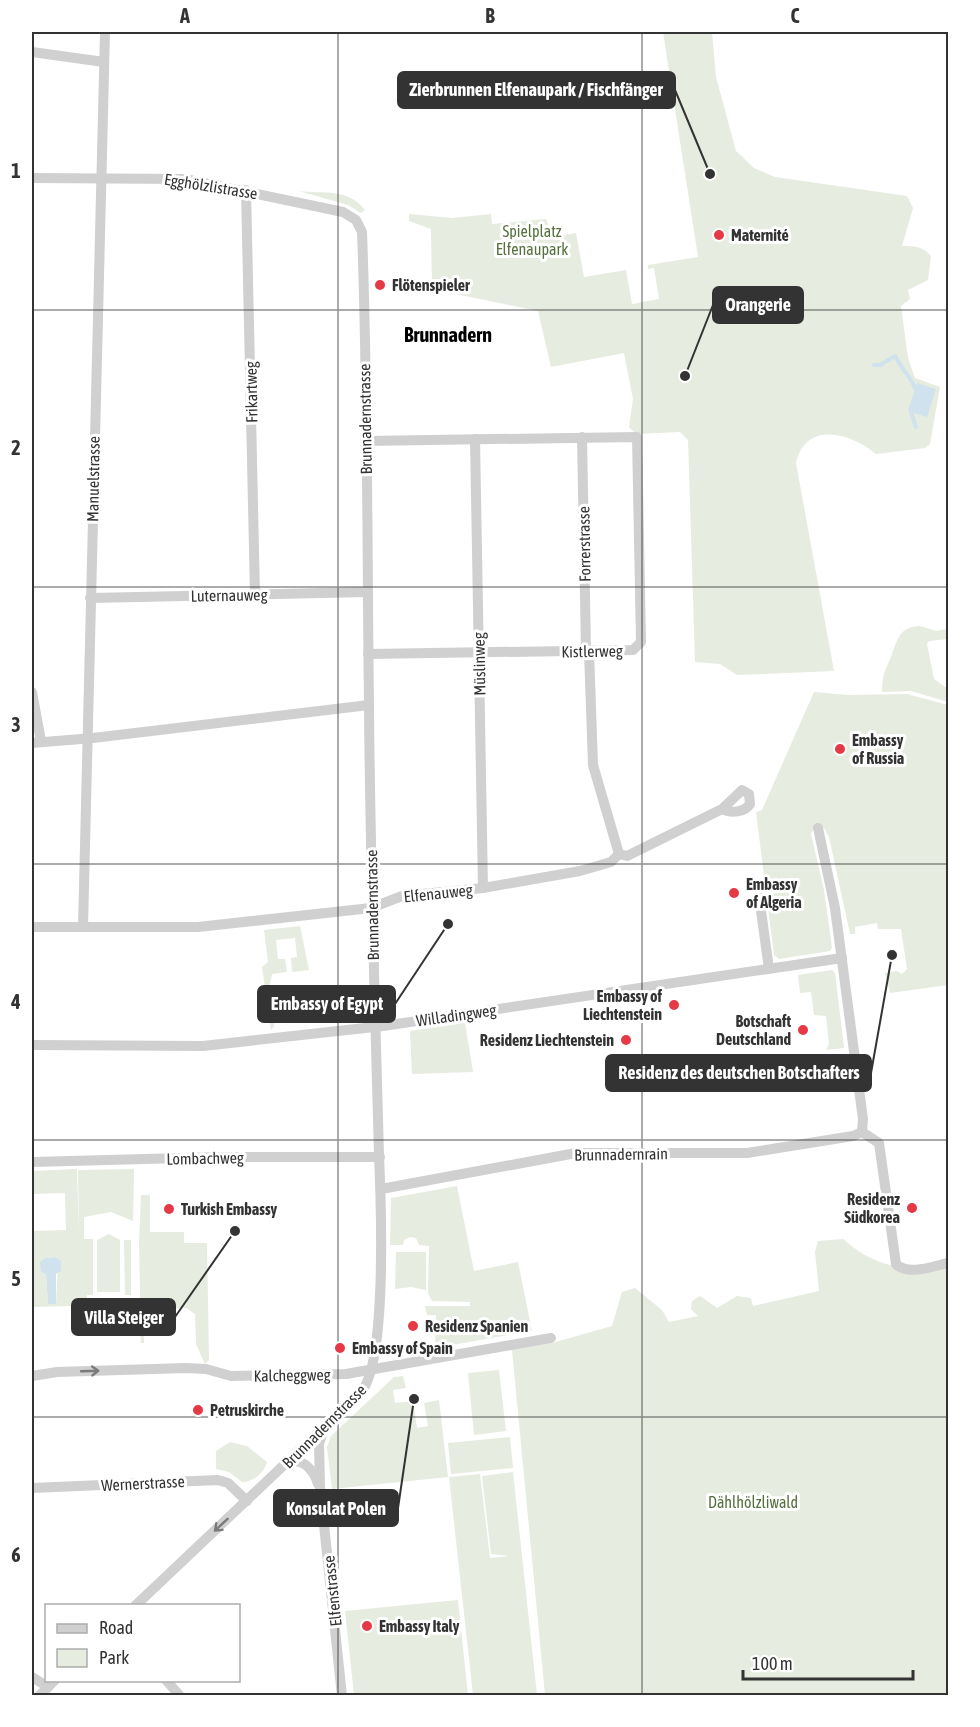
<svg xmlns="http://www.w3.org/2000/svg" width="980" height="1727" font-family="'Asap Condensed',sans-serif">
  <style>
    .green { fill: #e6ecdf; fill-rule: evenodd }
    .water { fill: #cfe2ee }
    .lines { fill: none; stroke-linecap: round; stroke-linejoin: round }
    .stream { stroke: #cfe2ee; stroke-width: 4 }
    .minor { stroke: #d0d0d0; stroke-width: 10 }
    .oneway { stroke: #7a7a7a }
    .grid { fill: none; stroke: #333; stroke-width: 1.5; stroke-opacity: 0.55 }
    .poi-dot { fill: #e63946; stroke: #fff; stroke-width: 2 }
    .labels { text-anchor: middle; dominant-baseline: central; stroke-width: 6; stroke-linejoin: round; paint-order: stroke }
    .street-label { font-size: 16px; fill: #333; stroke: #fff }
    .park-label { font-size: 16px; fill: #56703f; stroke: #fff }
    .poi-label { font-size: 16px; font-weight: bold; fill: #333; stroke: #fff; text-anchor: start }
    .quarter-label { font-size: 20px; font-weight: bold; fill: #000; stroke: #fff }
    .leader { fill: none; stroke: #333; stroke-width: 2 }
    .callout-dot { fill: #333; stroke: #fff; stroke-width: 2 }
    .callout { fill: #333; stroke: #333; stroke-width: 2 }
    .callout-label { font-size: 18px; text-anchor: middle; font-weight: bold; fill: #fff }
    .neatline { fill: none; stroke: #333; stroke-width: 2 }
    .grid-label { font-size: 20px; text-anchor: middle; font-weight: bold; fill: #333 }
  </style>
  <rect width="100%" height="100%" fill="#fff"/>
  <!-- green -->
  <g class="green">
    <path d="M663,32H712L716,77L736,151L754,168L775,177L907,196L913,208L902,246C914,246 923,246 931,256L928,280L908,290L910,299L901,306L908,358L915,378L940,387L930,444L925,448L876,454C851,433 806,420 796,463L834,671L737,675L720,664L695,662L688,440L680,432L636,434L629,427L633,399L624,353L551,367L538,311L432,289L431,229L409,221V214L452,218L491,214L492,224L546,219L553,237L576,233L584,277L626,270L632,304L659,299L654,268L648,269V265L698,257Z"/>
    <path d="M299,191C324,194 348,188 365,210L361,213L348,205Z"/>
    <path d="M920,626L936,631L948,629V639L929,641L927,644L934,679L948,689V702L911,691L882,692C883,671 885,672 892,654C898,638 900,627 920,626Z"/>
    <polygon points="814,692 848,695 907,694 948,705 948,985 890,993 885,973 897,971 902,974 907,969 901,929 878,929 877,923 855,927 855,934 850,934 829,837 824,828 813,830 811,834 824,890 832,948 830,951 779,959 774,955 756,812 762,810"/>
    <polygon points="300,926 309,970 292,972 291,958 297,957 295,938 276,940 278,959 285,959 287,972 272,974 269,989 274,1026 271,1030 262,967 268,962 264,930"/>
    <polygon points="832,970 835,973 844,1048 826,1050 829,1044 826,1016 814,1015 811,992 800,993 798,975"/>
    <polygon points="465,1023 473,1072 412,1074 410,1031"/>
    <path d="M77,1169L79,1237L78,1170L134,1169L133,1221L111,1212L84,1217V1239H93V1295H87V1300H82L83,1337H76H83L82,1309H68H73V1302L71,1306L33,1307L32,1303V1231L66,1230L65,1193L32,1194V1171ZM55,1257L58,1261L56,1304H48L46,1274L41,1272L46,1258Z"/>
    <polygon points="457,1186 474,1271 518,1262 532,1331 435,1348 436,1315 427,1315 425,1306 470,1306 470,1302 432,1301 428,1293 429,1246 419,1245 416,1238 410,1237 404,1240 403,1245 390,1245 391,1198"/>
    <polygon points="141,1195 150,1195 150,1232 184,1232 184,1243 207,1243 209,1360 205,1364 196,1344 195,1314 186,1308 149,1309 147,1314 143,1314 144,1343 141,1343 139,1243"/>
    <polygon points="109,1234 120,1240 120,1292 97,1292 97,1240"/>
    <path d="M843,1239C877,1269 905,1270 948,1268V1695H545L512,1350L552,1343L612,1326L622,1292L635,1288L662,1310L669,1322L698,1316L691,1309L692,1301L700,1296L717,1308L737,1296L751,1298L753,1306L819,1291L815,1252L818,1241Z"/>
    <polygon points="124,1240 131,1240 131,1295 125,1295"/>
    <polygon points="396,1252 426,1252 426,1290 411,1287 395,1289"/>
    <polygon points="121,1298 132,1299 132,1313 122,1316 122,1332 113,1333 112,1316 121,1315 120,1312 115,1312 115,1302"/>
    <polygon points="499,1370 506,1431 474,1435 468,1373"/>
    <polygon points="403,1376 406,1388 393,1390 395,1403 413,1401 417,1428 428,1426 424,1403 439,1400 448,1477 332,1489 327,1447 331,1436 394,1377"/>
    <polygon points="510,1437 513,1468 451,1474 448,1443"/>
    <path d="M230,1442L247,1446L267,1462C265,1472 253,1482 242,1482L229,1472L216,1469V1451Z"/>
    <polygon points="513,1472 537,1695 473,1695 449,1477 480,1474 490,1558 509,1556 491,1554 482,1476"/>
    <polygon points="458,1600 468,1695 354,1695 345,1611"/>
  </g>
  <!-- water -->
  <g class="water">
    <polygon points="917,383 936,389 927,417 908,411"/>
    <polygon points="55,1257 61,1261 61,1271 56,1274 56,1304 48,1304 46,1274 41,1272 40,1262 46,1258"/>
  </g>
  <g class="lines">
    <!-- stream -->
    <g class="stream">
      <path d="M874,365H880L895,356C901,368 910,376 915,388"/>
      <polyline points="911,412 916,427"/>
    </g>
    <!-- minor -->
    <g class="minor">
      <polyline points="32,52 104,62"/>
      <path d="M32,178L185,179L343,212L356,220L362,232C368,390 367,548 369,705C370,855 375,1005 379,1155C381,1201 387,1358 362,1391L135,1606"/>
      <polyline points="246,190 255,595"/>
      <polyline points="582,437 586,651"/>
      <polyline points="475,439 483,888"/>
      <polyline points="365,441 637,437 641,642 633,650 368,654"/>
      <polyline points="90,598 367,592"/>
      <polyline points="589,651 593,765 619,854"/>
      <polyline points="32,692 41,741"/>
      <polyline points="32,743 93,738 369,705"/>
      <polyline points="818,828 835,908 863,1119 862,1132"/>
      <path d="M619,854L627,856L722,809C731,814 745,812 750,804L749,794L742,790L722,809"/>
      <polyline points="758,889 769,969"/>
      <polyline points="32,927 198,927 371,908 402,896 483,888 580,871 611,862 619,854"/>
      <polyline points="83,927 105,32"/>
      <polyline points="32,1045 203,1046 383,1026 842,958"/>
      <path d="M862,1132L879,1143L896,1264C907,1276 934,1266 948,1263"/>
      <polyline points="32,1162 220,1157 380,1157"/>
      <polyline points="381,1189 576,1153 747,1153 853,1136 862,1132"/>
      <polyline points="32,1376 57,1372 186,1368 206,1369 231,1376 346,1374 551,1338"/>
      <polyline points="323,1431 319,1444 320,1487 342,1696"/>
      <path d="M289,1462C304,1458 314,1471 318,1484"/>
      <polyline points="32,1488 218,1480 228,1483 247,1501"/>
      <polyline points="32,1677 48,1687"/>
      <polyline points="166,1680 180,1696"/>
      <polyline points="39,1696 55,1680"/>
    </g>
  </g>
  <!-- one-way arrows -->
  <defs><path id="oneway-shaft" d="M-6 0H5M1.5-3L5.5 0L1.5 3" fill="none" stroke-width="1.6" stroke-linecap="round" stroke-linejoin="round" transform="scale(1.5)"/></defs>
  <g class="oneway">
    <use href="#oneway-shaft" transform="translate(90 1371) rotate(-2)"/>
    <use href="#oneway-shaft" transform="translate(221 1525) rotate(137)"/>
  </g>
  <!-- grid -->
  <path class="grid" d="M338,32V1696M642,32V1696M32,310H948M32,587H948M32,864H948M32,1140H948M32,1417H948"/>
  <!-- markers -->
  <g class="poi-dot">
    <circle cx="719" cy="235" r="6"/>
    <circle cx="380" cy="285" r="6"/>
    <circle cx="840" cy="749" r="6"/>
    <circle cx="734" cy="893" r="6"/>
    <circle cx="674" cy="1005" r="6"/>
    <circle cx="803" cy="1030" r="6"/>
    <circle cx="626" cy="1040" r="6"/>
    <circle cx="912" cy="1208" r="6"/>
    <circle cx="169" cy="1209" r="6"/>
    <circle cx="413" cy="1326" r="6"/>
    <circle cx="340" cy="1348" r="6"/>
    <circle cx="198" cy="1410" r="6"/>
    <circle cx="367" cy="1626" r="6"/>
  </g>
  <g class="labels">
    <!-- street labels -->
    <g class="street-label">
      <text transform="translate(211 186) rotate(9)">Egghölzlistrasse</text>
      <text transform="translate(251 392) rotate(-91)">Frikartweg</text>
      <text transform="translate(365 419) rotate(-91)">Brunnadernstrasse</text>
      <text transform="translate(93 479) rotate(-89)">Manuelstrasse</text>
      <text transform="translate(584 544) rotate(-91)">Forrerstrasse</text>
      <text transform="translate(229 595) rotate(-1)">Luternauweg</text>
      <text transform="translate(592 651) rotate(-1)">Kistlerweg</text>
      <text transform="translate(479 664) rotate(-91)">Müslinweg</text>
      <text transform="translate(438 893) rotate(-6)">Elfenauweg</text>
      <text transform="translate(372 905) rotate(-91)">Brunnadernstrasse</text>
      <text transform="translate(456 1015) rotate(-8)">Willadingweg</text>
      <text transform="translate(621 1154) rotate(-1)">Brunnadernrain</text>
      <text transform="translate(205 1158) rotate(-1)">Lombachweg</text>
      <text transform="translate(292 1375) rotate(-1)">Kalcheggweg</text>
      <text transform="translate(324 1426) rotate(-45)">Brunnadernstrasse</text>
      <text transform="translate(143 1483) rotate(-3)">Wernerstrasse</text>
      <text transform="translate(332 1591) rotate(-96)">Elfenstrasse</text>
    </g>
    <!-- park labels -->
    <g class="park-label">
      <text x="532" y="231">Spielplatz<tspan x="532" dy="18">Elfenaupark</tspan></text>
      <text x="753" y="1502">Dählhölzliwald</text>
    </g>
    <!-- poi labels -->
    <g class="poi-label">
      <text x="731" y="235">Maternité</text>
      <text x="392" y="285">Flötenspieler</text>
      <text x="852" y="740">Embassy<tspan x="852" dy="18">of Russia</tspan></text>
      <text x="746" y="884">Embassy<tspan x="746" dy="18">of Algeria</tspan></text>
      <text x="662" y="996" text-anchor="end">Embassy of<tspan x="662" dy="18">Liechtenstein</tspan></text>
      <text x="791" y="1021" text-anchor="end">Botschaft<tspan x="791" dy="18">Deutschland</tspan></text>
      <text x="614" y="1040" text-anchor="end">Residenz Liechtenstein</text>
      <text x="900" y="1199" text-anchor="end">Residenz<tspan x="900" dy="18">Südkorea</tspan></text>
      <text x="181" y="1209">Turkish Embassy</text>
      <text x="425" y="1326">Residenz Spanien</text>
      <text x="352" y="1348">Embassy of Spain</text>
      <text x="210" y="1410">Petruskirche</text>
      <text x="379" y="1626">Embassy Italy</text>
    </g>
    <!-- quarter labels -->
    <g class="quarter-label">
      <text x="448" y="334">Brunnadern</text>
    </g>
  </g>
  <!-- callouts -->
  <path class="leader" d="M710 174L675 90M685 376L713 305M448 924L395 1004M892 955L871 1073M235 1231L175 1317M414 1399L398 1508"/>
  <g class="callout-dot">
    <circle cx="710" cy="174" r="6"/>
    <circle cx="685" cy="376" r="6"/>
    <circle cx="448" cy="924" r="6"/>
    <circle cx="892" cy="955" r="6"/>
    <circle cx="235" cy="1231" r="6"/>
    <circle cx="414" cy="1399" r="6"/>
  </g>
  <g class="callout">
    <rect x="398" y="72" width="277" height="36" rx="6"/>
    <rect x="713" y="287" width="90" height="36" rx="6"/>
    <rect x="258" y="986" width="137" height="36" rx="6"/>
    <rect x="606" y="1055" width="265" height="36" rx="6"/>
    <rect x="72" y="1299" width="103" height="36" rx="6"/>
    <rect x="274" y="1490" width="124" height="36" rx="6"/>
  </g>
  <g class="callout-label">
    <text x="536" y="96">Zierbrunnen Elfenaupark / Fischfänger</text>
    <text x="758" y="311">Orangerie</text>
    <text x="327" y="1010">Embassy of Egypt</text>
    <text x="739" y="1079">Residenz des deutschen Botschafters</text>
    <text x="124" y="1324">Villa Steiger</text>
    <text x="336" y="1515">Konsulat Polen</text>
  </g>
  <!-- border -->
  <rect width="980" height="1727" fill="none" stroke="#ffffff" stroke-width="66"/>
  <!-- legend -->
  <rect x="45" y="1604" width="195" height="78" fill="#ffffff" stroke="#adadad" stroke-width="1.5"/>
  <rect x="57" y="1624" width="30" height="9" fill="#d0d0d0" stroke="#adadad" stroke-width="1.5"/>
  <text x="99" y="1634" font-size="18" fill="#333333">Road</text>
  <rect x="57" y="1649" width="30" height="18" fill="#e6ecdf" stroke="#adadad" stroke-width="1.5"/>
  <text x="99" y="1664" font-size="18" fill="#333333">Park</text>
  <!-- scale -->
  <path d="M743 1670v9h170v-9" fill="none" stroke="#333333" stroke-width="3"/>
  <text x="752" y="1670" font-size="18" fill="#333333" stroke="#ffffff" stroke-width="4.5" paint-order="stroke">100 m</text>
  <rect x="33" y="33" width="914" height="1661" class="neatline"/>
  <g class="grid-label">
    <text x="185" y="23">A</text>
    <text x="490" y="23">B</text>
    <text x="795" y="23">C</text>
    <text x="16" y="178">1</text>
    <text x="16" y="455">2</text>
    <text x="16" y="732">3</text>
    <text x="16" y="1009">4</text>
    <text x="16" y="1286">5</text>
    <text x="16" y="1562">6</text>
  </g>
</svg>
